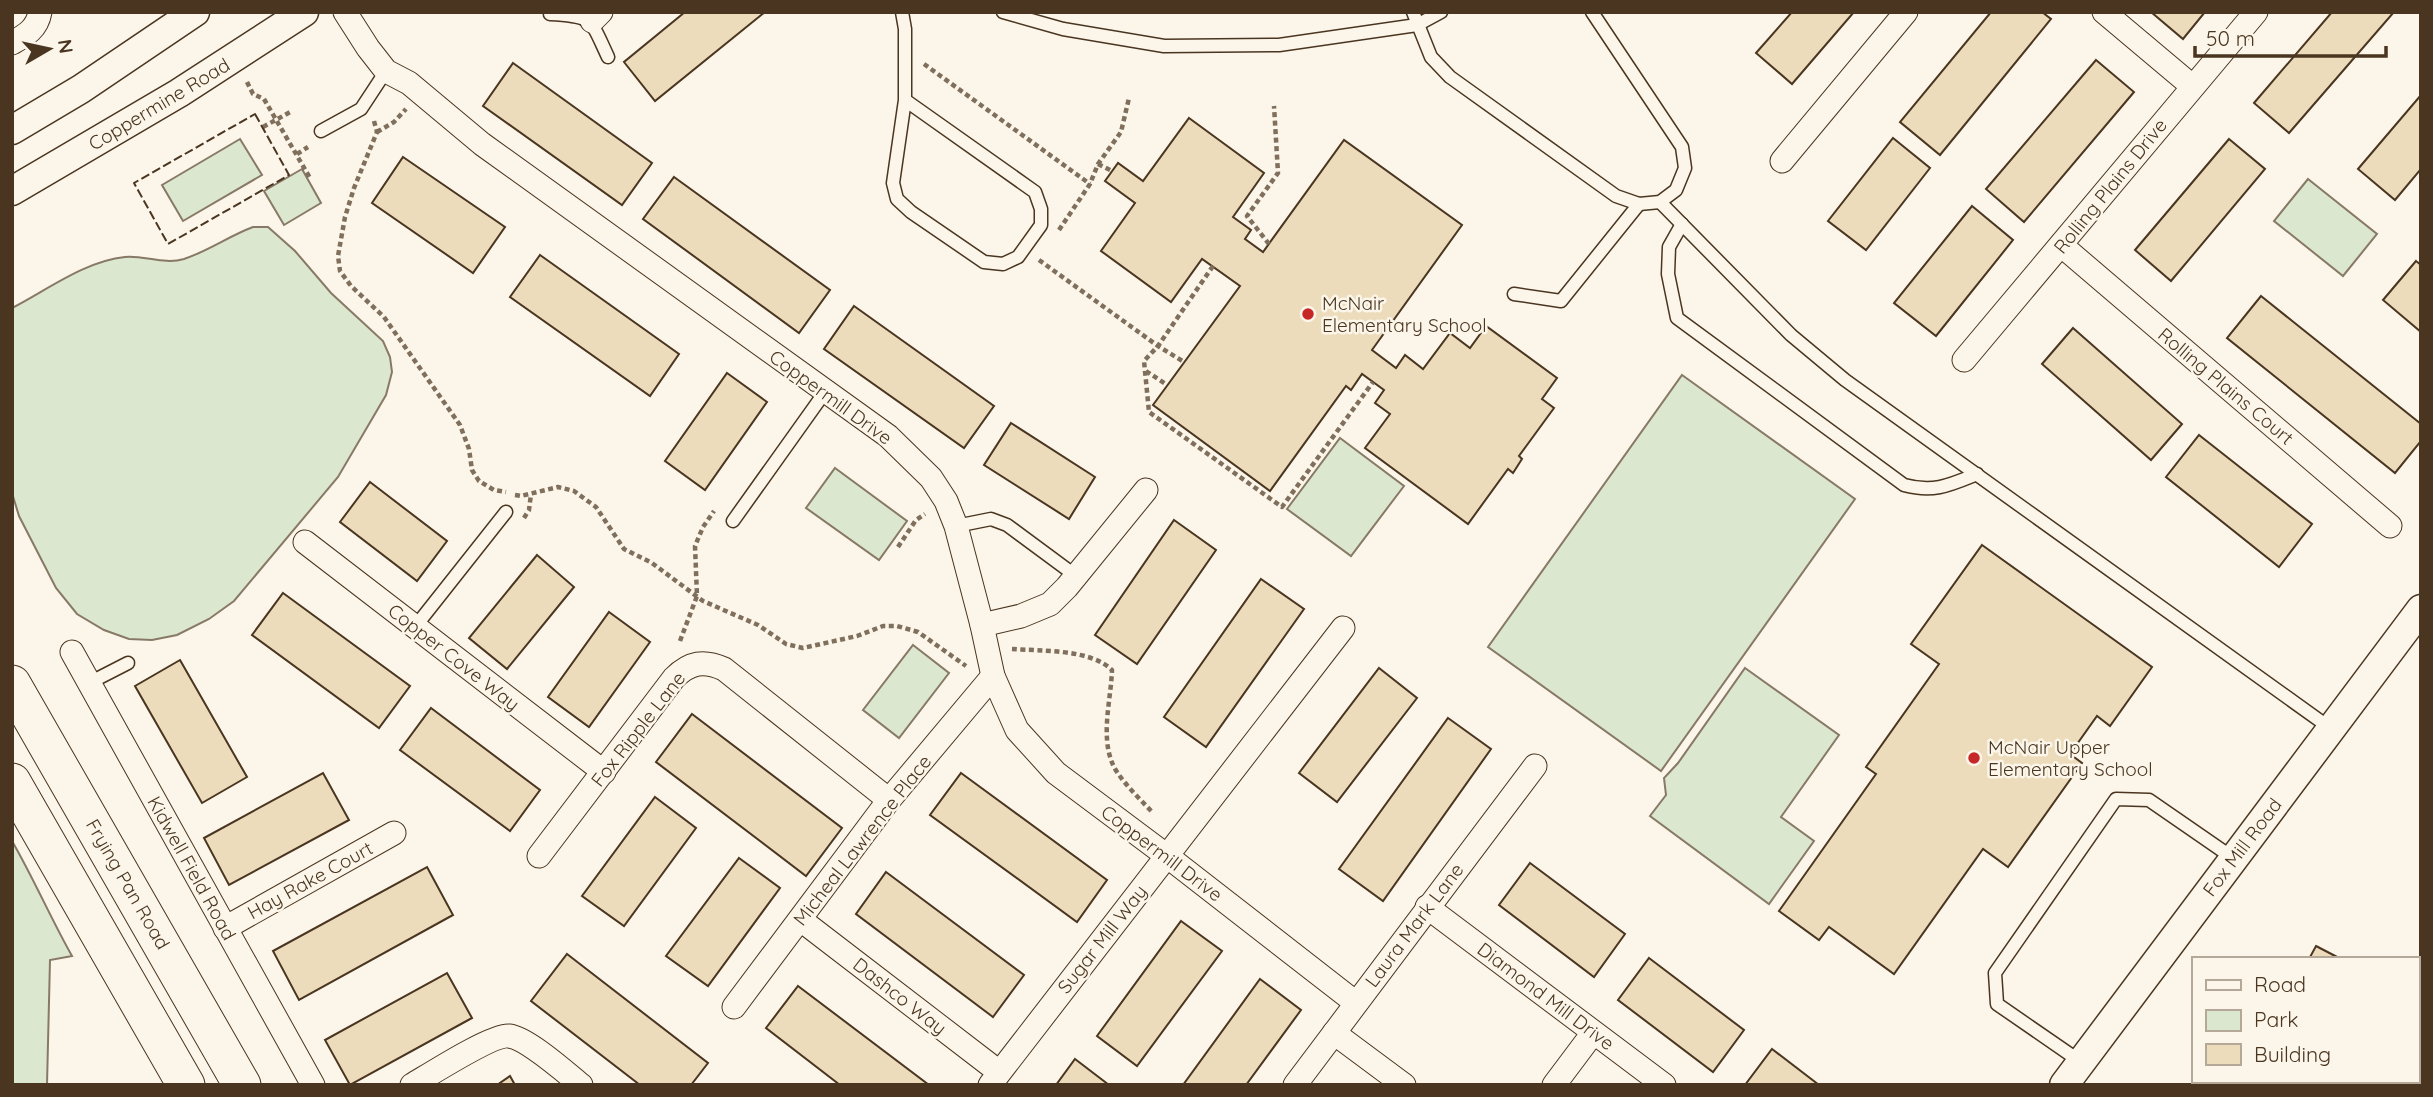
<svg xmlns="http://www.w3.org/2000/svg" width="2433" height="1097" font-family="Quicksand,sans-serif">
  <style>
    .green { fill: #dce7d0; stroke: #887966; stroke-width: 2 }
    .building { fill: #ecdcbc; stroke: #4a3520; stroke-width: 2 }
    .lines { fill: none; stroke-linecap: round; stroke-linejoin: round }
    .service-casing { stroke: #4a3520; stroke-width: 15 }
    .minor-casing { stroke: #4a3520; stroke-width: 25 }
    .tertiary-casing { stroke: #4a3520; stroke-width: 31 }
    .primary-casing { stroke: #4a3520; stroke-width: 39 }
    .path { stroke: #7f6f5c; stroke-width: 4.5; stroke-dasharray: 5 3.5; stroke-linecap: butt }
    .service { stroke: #fbf6e9; stroke-width: 12 }
    .minor { stroke: #fbf6e9; stroke-width: 23 }
    .tertiary { stroke: #fbf6e9; stroke-width: 28 }
    .primary { stroke: #fbf6e9; stroke-width: 37 }
    .fence { stroke: #4a3520; stroke-width: 2; stroke-dasharray: 9 3.5; stroke-linecap: butt }
    .poi-dot { fill: #c62828; stroke: #fbf6e9; stroke-width: 2.5 }
    .labels { text-anchor: middle; dominant-baseline: central; stroke-width: 5; stroke-linejoin: round; paint-order: stroke }
    .street-label { font-size: 19px; fill: #4a3520; stroke: #fbf6e9 }
    .poi-label { font-size: 19px; fill: #4a3520; stroke: #fbf6e9; text-anchor: start }
  </style>
  <rect width="100%" height="100%" fill="#fbf6e9"/>
  <!-- green -->
  <g class="green">
    <polygon points="240,139 262,175 183,221 162,185"/>
    <polygon points="302,169 321,203 284,225 264,191"/>
    <polygon points="2308,179 2377,234 2343,276 2274,221"/>
    <path d="M253,227H268L295,251L331,293L383,341L390,357L392,372L386,395L338,477L234,601L209,619L177,635L152,640L129,639L104,630L77,614L56,588L19,516L12,493V308C47,290 85,261 125,257C144,255 164,265 184,259C208,251 229,236 253,227Z"/>
    <polygon points="1682,375 1855,499 1661,771 1488,647"/>
    <polygon points="1340,438 1404,486 1351,556 1287,509"/>
    <polygon points="835,468 907,521 879,560 806,508"/>
    <polygon points="913,645 949,673 899,738 863,710"/>
    <polygon points="1745,668 1839,735 1781,817 1814,841 1769,904 1650,816 1666,795 1664,778 1678,763"/>
    <path d="M12,841C34,879 51,919 72,956L50,960L47,1085H12Z"/>
  </g>
  <!-- building -->
  <g class="building">
    <polygon points="685,12 765,12 655,101 624,62"/>
    <polygon points="1792,12 1854,12 1792,84 1756,53"/>
    <polygon points="1991,12 2042,12 2051,19 1940,155 1900,122"/>
    <polygon points="2151,12 2205,12 2183,39"/>
    <polygon points="2332,12 2394,12 2289,133 2254,103"/>
    <polygon points="2096,60 2134,92 2024,222 1986,189"/>
    <polygon points="513,63 652,163 622,205 483,106"/>
    <polygon points="2421,95 2421,169 2395,200 2358,169"/>
    <polygon points="1189,118 1264,173 1233,217 1251,230 1245,239 1263,252 1344,140 1462,225 1372,350 1396,368 1405,355 1423,369 1450,333 1470,348 1486,326 1557,378 1542,399 1554,408 1519,456 1522,459 1513,473 1508,469 1468,524 1365,448 1390,414 1375,403 1384,390 1362,374 1351,390 1346,386 1270,491 1153,405 1240,286 1202,259 1171,302 1101,251 1135,203 1105,181 1118,163 1143,181"/>
    <polygon points="1893,138 1930,168 1866,250 1828,221"/>
    <polygon points="2229,139 2265,169 2171,281 2135,250"/>
    <polygon points="403,157 505,227 473,273 372,203"/>
    <polygon points="674,177 830,290 799,333 643,219"/>
    <polygon points="1972,206 2013,240 1936,336 1894,303"/>
    <polygon points="540,255 679,354 650,396 510,297"/>
    <polygon points="2416,261 2421,265 2421,332 2383,300"/>
    <polygon points="2261,296 2421,424 2421,441 2395,473 2227,338"/>
    <polygon points="854,306 994,406 964,448 824,349"/>
    <polygon points="2073,328 2182,424 2151,460 2042,364"/>
    <polygon points="727,373 767,402 705,490 665,461"/>
    <polygon points="1011,423 1095,477 1069,519 984,465"/>
    <polygon points="2199,435 2312,524 2279,567 2166,477"/>
    <polygon points="370,482 447,541 417,581 340,522"/>
    <polygon points="1174,520 1216,550 1137,664 1095,635"/>
    <polygon points="1982,545 2152,667 2110,726 2097,716 2070,754 2082,763 2008,867 1983,849 1894,974 1829,927 1819,940 1779,911 1876,774 1866,767 1939,664 1911,644"/>
    <polygon points="537,555 574,587 507,669 469,638"/>
    <polygon points="1261,579 1304,609 1206,747 1164,717"/>
    <polygon points="283,593 410,686 379,728 252,635"/>
    <polygon points="609,612 650,642 589,727 548,697"/>
    <polygon points="180,660 247,777 202,803 135,686"/>
    <polygon points="1379,668 1417,698 1337,802 1299,773"/>
    <polygon points="431,708 540,790 510,831 400,750"/>
    <polygon points="692,714 842,828 806,876 656,762"/>
    <polygon points="1448,718 1491,749 1383,901 1339,869"/>
    <polygon points="323,773 349,820 229,885 204,838"/>
    <polygon points="961,773 1107,880 1077,922 930,815"/>
    <polygon points="655,797 696,828 624,926 582,896"/>
    <polygon points="739,858 780,888 708,986 666,956"/>
    <polygon points="1530,863 1625,934 1594,977 1499,905"/>
    <polygon points="427,867 453,915 299,1000 273,951"/>
    <polygon points="886,872 1024,975 993,1017 856,914"/>
    <polygon points="1181,921 1222,951 1137,1066 1097,1036"/>
    <polygon points="2316,946 2341,959 2309,959"/>
    <polygon points="567,954 708,1063 691,1085 640,1085 531,1001"/>
    <polygon points="1649,958 1744,1030 1713,1072 1618,1000"/>
    <polygon points="447,973 472,1018 350,1085 325,1040"/>
    <polygon points="1260,979 1301,1010 1246,1085 1183,1085"/>
    <polygon points="798,986 929,1085 840,1085 766,1028"/>
    <polygon points="2417,997 2421,999 2421,1075 2417,1073"/>
    <polygon points="1772,1049 1819,1085 1745,1085"/>
    <polygon points="1075,1059 1109,1085 1056,1085"/>
    <polygon points="510,1076 515,1085 497,1085"/>
  </g>
  <g class="lines">
    <!-- service casing -->
    <g class="service-casing">
      <g id="service">
        <polyline points="902,12 905,29 905,100 893,183 897,199 911,212 984,262 1003,264 1018,257 1041,225 1041,209 1035,192 905,100"/>
        <polyline points="1003,12 1063,29 1164,46 1279,45 1417,25 1441,12"/>
        <polyline points="1413,12 1431,57 1450,77 1616,196 1639,204 1660,202 1676,190 1685,168 1682,147 1592,12"/>
        <path d="M550,14C594,16 590,19 608,57"/>
        <polyline points="321,131 361,109 386,71"/>
        <polyline points="1660,202 1791,335 1845,380 2330,728"/>
        <path d="M1682,224L1669,247L1668,274L1677,318L1904,485C1934,493 1950,485 1977,474"/>
        <polyline points="1514,294 1561,301 1639,204"/>
        <polyline points="733,521 825,392"/>
        <polyline points="956,526 991,519 1007,525 1076,576"/>
        <polyline points="415,627 506,512"/>
        <polyline points="89,683 128,663"/>
        <polyline points="2081,1062 1997,1004 1995,973 2116,799 2149,800 2233,858"/>
      </g>
    </g>
    <!-- minor casing -->
    <g class="minor-casing">
      <g id="minor">
        <polyline points="345,12 368,48 386,71 409,83 482,144 888,436 931,478 946,501 956,526 982,625 993,676 1017,730 1056,773 1167,856 1356,1003"/>
        <polyline points="2104,12 2192,86"/>
        <polyline points="592,21 601,12"/>
        <path d="M12,43C26,35 37,29 40,12"/>
        <polyline points="1782,161 1906,12"/>
        <polyline points="2061,245 2390,526"/>
        <polyline points="1964,360 2256,12"/>
        <polyline points="305,542 604,772"/>
        <polyline points="982,625 1021,616 1050,604 1067,587 1146,490"/>
        <polyline points="72,652 313,1085"/>
        <path d="M539,856L674,678C690,662 704,660 724,669L889,800"/>
        <polyline points="1427,907 1664,1085"/>
        <polyline points="801,920 999,1072"/>
        <polyline points="225,928 394,833"/>
        <polyline points="734,1007 889,800 993,676"/>
        <polyline points="1334,1033 1404,1085"/>
        <polyline points="2345,1081 2351,1085"/>
        <path d="M412,1085C429,1075 493,1034 509,1036C527,1038 565,1072 581,1085"/>
        <polyline points="990,1085 1343,628"/>
        <polyline points="1295,1085 1535,766"/>
        <polyline points="1554,1085 1593,1033"/>
        <polyline points="2272,1085 2273,1081"/>
      </g>
    </g>
    <!-- tertiary casing -->
    <g class="tertiary-casing">
      <g id="tertiary">
        <polyline points="12,130 81,89 195,12"/>
        <polyline points="12,191 179,93 304,12"/>
        <polyline points="2064,1085 2421,609"/>
      </g>
    </g>
    <!-- primary casing -->
    <g class="primary-casing">
      <g id="primary">
        <polyline points="12,684 242,1085"/>
        <polyline points="12,782 186,1085"/>
      </g>
    </g>
    <!-- path -->
    <g class="path">
      <polyline points="924,64 1090,184"/>
      <polyline points="247,82 253,94 264,99 310,178"/>
      <polyline points="374,121 377,132 354,188 345,217 338,256 340,271 351,286 384,317 460,425 469,449 472,470 479,481 494,490 506,492"/>
      <polyline points="263,127 292,111"/>
      <polyline points="377,132 394,122 406,109"/>
      <polyline points="297,154 308,147"/>
      <polyline points="1098,164 1112,171"/>
      <polyline points="1059,230 1090,184 1098,164 1121,132 1129,98"/>
      <polyline points="1269,244 1247,216 1278,173 1274,106"/>
      <polyline points="1039,260 1158,346 1184,362"/>
      <polyline points="1213,266 1158,346 1144,361 1149,412 1282,507 1373,382"/>
      <polyline points="1146,371 1167,385"/>
      <polyline points="515,495 521,496 558,487 574,491 596,507 624,549 652,563 703,601 758,625 786,644 803,648 857,636 883,626 897,626 918,632 966,666"/>
      <polyline points="524,518 529,510 531,494"/>
      <polyline points="898,547 916,520 925,514"/>
      <polyline points="680,641 697,596 695,546 703,527 714,511"/>
      <path d="M1012,649C1041,651 1091,649 1112,670C1111,702 1098,743 1117,772C1127,787 1141,800 1153,813"/>
    </g>
    <!-- service -->
    <use href="#service" class="service"/>
    <!-- minor -->
    <use href="#minor" class="minor"/>
    <!-- tertiary -->
    <use href="#tertiary" class="tertiary"/>
    <!-- primary -->
    <use href="#primary" class="primary"/>
    <!-- fence -->
    <polygon class="fence" points="255,114 289,175 168,244 134,183"/>
  </g>
  <!-- markers -->
  <g class="poi-dot">
    <circle cx="1308" cy="314" r="7"/>
    <circle cx="1974" cy="758" r="7"/>
  </g>
  <g class="labels">
    <!-- street labels -->
    <g class="street-label">
      <text transform="translate(159 104) rotate(-31)">Coppermine Road</text>
      <text transform="translate(2110 186) rotate(-51)">Rolling Plains Drive</text>
      <text transform="translate(2226 386) rotate(40)">Rolling Plains Court</text>
      <text transform="translate(831 397) rotate(36)">Coppermill Drive</text>
      <text transform="translate(454 657) rotate(38)">Copper Cove Way</text>
      <text transform="translate(638 729) rotate(-52)">Fox Ripple Lane</text>
      <text transform="translate(862 840) rotate(-52)">Micheal Lawrence Place</text>
      <text transform="translate(2242 847) rotate(-53)">Fox Mill Road</text>
      <text transform="translate(1162 853) rotate(37)">Coppermill Drive</text>
      <text transform="translate(192 868) rotate(61)">Kidwell Field Road</text>
      <text transform="translate(310 880) rotate(-29)">Hay Rake Court</text>
      <text transform="translate(128 884) rotate(60)">Frying Pan Road</text>
      <text transform="translate(1414 925) rotate(-53)">Laura Mark Lane</text>
      <text transform="translate(1102 939) rotate(-52)">Sugar Mill Way</text>
      <text transform="translate(900 996) rotate(38)">Dashco Way</text>
      <text transform="translate(1546 996) rotate(37)">Diamond Mill Drive</text>
    </g>
    <!-- poi labels -->
    <g class="poi-label">
      <text x="1322" y="303">McNair<tspan x="1322" dy="22">Elementary School</tspan></text>
      <text x="1988" y="747">McNair Upper<tspan x="1988" dy="22">Elementary School</tspan></text>
    </g>
  </g>
  <!-- border -->
  <rect width="2433" height="1097" fill="none" stroke="#4a3520" stroke-width="28"/>
  <!-- legend -->
  <rect x="2192" y="957" width="228" height="126" fill="#fbf6e9" stroke="#b4a999" stroke-width="2"/>
  <rect x="2206" y="980" width="35" height="10" fill="#fbf6e9" stroke="#b4a999" stroke-width="2"/>
  <text x="2254" y="992" font-size="21" fill="#4a3520">Road</text>
  <rect x="2206" y="1010" width="35" height="21" fill="#dce7d0" stroke="#b4a999" stroke-width="2"/>
  <text x="2254" y="1027" font-size="21" fill="#4a3520">Park</text>
  <rect x="2206" y="1044" width="35" height="21" fill="#ecdcbc" stroke="#b4a999" stroke-width="2"/>
  <text x="2254" y="1062" font-size="21" fill="#4a3520">Building</text>
  <!-- north arrow -->
  <g transform="translate(49 49) rotate(81)" stroke="#fbf6e9" stroke-width="5" paint-order="stroke">
  <path d="M0-5L12 26L0 18L-12 26Z" fill="#4a3520"/>
  <text y="-10" font-size="19" font-weight="bold" text-anchor="middle" fill="#4a3520">N</text>
  </g>
  <!-- scale -->
  <path d="M2195 46v10h191v-10" fill="none" stroke="#4a3520" stroke-width="3.5"/>
  <text x="2206" y="46" font-size="21" fill="#4a3520" stroke="#fbf6e9" stroke-width="5" paint-order="stroke">50 m</text>
</svg>
